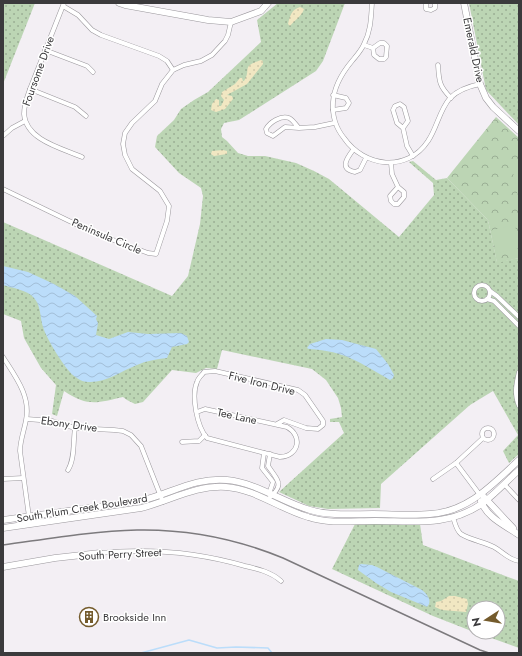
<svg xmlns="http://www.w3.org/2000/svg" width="522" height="656" font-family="Jost,sans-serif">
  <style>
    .grass { fill: url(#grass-dots) }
    .sand { fill: url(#sand-dots) }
    .park { fill: url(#park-crowns) }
    .garden { fill: #bcd5b4 }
    .water { fill: url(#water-waves) }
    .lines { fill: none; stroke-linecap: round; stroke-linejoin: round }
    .stream { stroke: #bbddfa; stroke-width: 1.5 }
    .street-casing { stroke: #9a979c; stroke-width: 5 }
    .secondary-casing { stroke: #9a979c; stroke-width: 7 }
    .street { stroke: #fff; stroke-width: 4 }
    .secondary { stroke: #fff; stroke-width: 6 }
    .rail { stroke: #7c7a7d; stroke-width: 1.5 }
    .labels { text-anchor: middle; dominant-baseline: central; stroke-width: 3; stroke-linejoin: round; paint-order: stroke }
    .street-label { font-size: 11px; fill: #3b3a3c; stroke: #fff }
    .poi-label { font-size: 11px; fill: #3b3a3c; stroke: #fff; text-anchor: start }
  </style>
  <defs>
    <pattern id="grass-dots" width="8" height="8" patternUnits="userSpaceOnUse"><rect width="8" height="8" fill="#bcd5b4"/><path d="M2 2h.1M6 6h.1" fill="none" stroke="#9aae94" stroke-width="1.8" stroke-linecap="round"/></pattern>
    <pattern id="sand-dots" width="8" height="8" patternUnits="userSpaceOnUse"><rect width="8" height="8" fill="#f1e7c2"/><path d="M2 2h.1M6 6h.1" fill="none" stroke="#d0c7a8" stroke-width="1.8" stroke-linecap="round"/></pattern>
    <pattern id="park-crowns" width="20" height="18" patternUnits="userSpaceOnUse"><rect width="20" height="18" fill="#bcd5b4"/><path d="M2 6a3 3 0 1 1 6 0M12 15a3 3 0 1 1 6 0" fill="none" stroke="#9aae94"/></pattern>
    <pattern id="water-waves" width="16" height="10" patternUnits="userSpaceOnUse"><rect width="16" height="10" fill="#bbddfa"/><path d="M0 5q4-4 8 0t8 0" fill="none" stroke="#a2bed7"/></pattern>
  </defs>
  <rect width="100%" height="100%" fill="#f3eff4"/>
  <!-- grass -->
  <g class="grass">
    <polygon points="3,3 35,3 3,84"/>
    <path d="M278,3H345L323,61L316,71L239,120L224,123L221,129L222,137L227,141L238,153L248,156H265L296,163L314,171L329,179L399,237L434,195L433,183L409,162L413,161L436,180L447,178L488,220L497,262L519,258V454L509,463L503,451L518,435L493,391L470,405L381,484L380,508L328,509L309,506L279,492L344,433L339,422H330V419L342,417L341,408L338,398L326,380L312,369L222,350L217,369L206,368L196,373L172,370L143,402L135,404L127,400L123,397C97,403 88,407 64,391L57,416L52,414L56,385L41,368L24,338L21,321L3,314V222L172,296L188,276L200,224L203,196L201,188L179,173L155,147L157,136L174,120L181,109L194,100L208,92L261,42L257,20Z"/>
    <polygon points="469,3 519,3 519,125 486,90"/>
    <polygon points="355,524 420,524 423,545 519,581 519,648 475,632 498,632 498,608 474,608 474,632 433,616 332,569"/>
  </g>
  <!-- sand -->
  <g class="sand">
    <path d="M300,7L304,9C302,16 295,20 290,26L288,24C290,16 291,10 300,7Z"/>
    <path d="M261,60L263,61V64L247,84L227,95L232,96L233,99L225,109L216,112L211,110L212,104L216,99L219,100V106H221L224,100L221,96L222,92L235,84L240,78H242L243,81H244C252,69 240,67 261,60Z"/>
    <polygon points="223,150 227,151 227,154 214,156 211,154 212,151"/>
    <polygon points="449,596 455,596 467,599 468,604 466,612 442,610 435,607 436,602 441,601"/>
  </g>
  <!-- park -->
  <polygon class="park" points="496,117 519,138 519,258 497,263 488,220 447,178"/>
  <!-- garden -->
  <g class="garden">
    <polygon points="519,171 519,202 513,172"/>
    <polygon points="515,225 519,248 496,253 492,230"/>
  </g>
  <!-- water -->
  <g class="water">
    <path d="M3,266L28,272L54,284L75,296L97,316L96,319L98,323L96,335L109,339L128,332L148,334L181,333L187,336L189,342L187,344L172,347L167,358C156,359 146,361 137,365C121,371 106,383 88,382C83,382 78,379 74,376C65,369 46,338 43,327C40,318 41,305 34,298C28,290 12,288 3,285Z"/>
    <path d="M326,339L342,340L376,349L388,364L394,375L393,378L390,380C360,363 346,351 309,349L307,348L310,344Z"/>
    <path d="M361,564L372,565L377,567L422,590C427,594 433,601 427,607L425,606L391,592L376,583L358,570L359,565Z"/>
  </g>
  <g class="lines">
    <!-- stream -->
    <polyline class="stream" points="141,653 189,640 217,648 236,647 268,648 272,653"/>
    <!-- street casing -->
    <g class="street-casing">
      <g id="street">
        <path d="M64,3L30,89C27,97 24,105 24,114C26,140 61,148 82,157"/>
        <path d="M372,3C371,17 371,31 364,44C361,51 356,56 352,61C342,73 334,86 333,102C332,116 335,127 344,138C364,167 407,173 428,141C437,128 439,111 450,98C457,91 470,86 480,84"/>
        <polyline points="426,3 426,9 431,10 435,8 435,3"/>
        <polyline points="63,6 78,15 92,30 101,35 159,56 167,61 173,70"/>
        <polyline points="364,45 373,48 374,55 379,59 384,59 386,57 387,46 384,43 380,43 373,48"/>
        <polyline points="45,50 87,66 93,72"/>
        <path d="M438,65C439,81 439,86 451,98"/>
        <polyline points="30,89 75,107 86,116"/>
        <polyline points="333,110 346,108 349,103 346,98 333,95"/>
        <path d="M299,128L285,127L273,136L267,133L266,129C270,122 281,115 289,118C293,120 296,125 299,128L315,127L334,123"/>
        <polyline points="403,128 397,123 393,110 395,106 400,104 404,107 408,121 403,128 407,146 413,156"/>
        <polyline points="3,136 12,128 25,121"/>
        <path d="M353,150C347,158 339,169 355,172L360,170L366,158"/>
        <polyline points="391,163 392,174 398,187 390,196 391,201 394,204 398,204 404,197 404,192 398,187"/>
        <polyline points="3,189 92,232 148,253 156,254 167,221 169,206 160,191 132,169 125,155 123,144 125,133 132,123 155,101 162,84 173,70 184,65 201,61 212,55 225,41 228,35 231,22"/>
        <circle cx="482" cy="293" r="8"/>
        <polyline points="490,291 497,296 519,317"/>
        <polyline points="487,299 494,301 519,326"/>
        <path d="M3,357C15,376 31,396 26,420C24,431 20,441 20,451L30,524"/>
        <path d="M519,372C516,384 514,395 519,406"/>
        <path d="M197,412L205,409L287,427C303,436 299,456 280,457L207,438C197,427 191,396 197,382C198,378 202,375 204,372L215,371L298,390L305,395L323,421V425L318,429L306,428L284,420L277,424"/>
        <polyline points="27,419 52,421 75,428 114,430 123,431 131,435 141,446 163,502"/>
        <circle cx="488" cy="434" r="6"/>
        <polyline points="182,442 199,441 205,435"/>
        <polyline points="264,453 262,468 273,482 269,494"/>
        <polyline points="456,463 480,495"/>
        <path d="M68,470C75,459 73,441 75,428"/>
        <polyline points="3,479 23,478"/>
        <polyline points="433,479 456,463 483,438"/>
        <polyline points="504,484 519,500"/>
        <path d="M267,500C285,485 279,482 268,466L270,454"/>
        <path d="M453,517C455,523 456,530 461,534C471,540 484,542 494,547C503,552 509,560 519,561"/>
        <path d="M100,553C150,548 197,552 245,566C258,569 271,572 281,581"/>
      </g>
    </g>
    <!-- secondary casing -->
    <g class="secondary-casing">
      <g id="secondary">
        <polyline points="119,3 125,5 208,20 231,22 261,11 268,3"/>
        <polyline points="464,3 480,84 486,98 493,107 519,131"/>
        <polyline points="484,497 513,528"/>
        <path d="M481,501C487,518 505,525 519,535"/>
        <path d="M3,520L140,501C171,494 194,477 227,480C257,483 282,502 310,510C330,516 352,514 373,514C392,514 411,516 430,514C468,512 493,484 519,460"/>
        <path d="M3,528L141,508C170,501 195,485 226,487C255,489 280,509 308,517C329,524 353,521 375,521C413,521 449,527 483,503C496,493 507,481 519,470"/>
        <polyline points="3,567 55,558 100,553"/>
      </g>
    </g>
    <!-- street -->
    <use href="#street" class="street"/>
    <!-- secondary -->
    <use href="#secondary" class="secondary"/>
    <!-- rail -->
    <path class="rail" d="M3,545C47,539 92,531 137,530C187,529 237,539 283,558L480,650L489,653"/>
  </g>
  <!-- icons -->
  <defs>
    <g id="building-ring" transform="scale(1)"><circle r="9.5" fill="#fff" stroke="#745b2c" stroke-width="1.5"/><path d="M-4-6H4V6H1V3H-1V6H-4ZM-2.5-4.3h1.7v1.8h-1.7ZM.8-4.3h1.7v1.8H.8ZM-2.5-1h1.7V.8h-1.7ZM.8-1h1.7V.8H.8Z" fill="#745b2c"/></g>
  </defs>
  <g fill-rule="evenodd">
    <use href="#building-ring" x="89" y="617"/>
  </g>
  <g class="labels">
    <!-- street labels -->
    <g class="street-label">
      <text transform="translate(474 50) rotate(78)">Emerald Drive</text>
      <text transform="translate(38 71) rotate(-70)">Foursome Drive</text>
      <text transform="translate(107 236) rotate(23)">Peninsula Circle</text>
      <text transform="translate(262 383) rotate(14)">Five Iron Drive</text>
      <text transform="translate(237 416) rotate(12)">Tee Lane</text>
      <text transform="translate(69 424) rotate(8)">Ebony Drive</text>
      <text transform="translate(82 508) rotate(-9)">South Plum Creek Boulevard</text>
      <text transform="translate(120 554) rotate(-3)">South Perry Street</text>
    </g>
    <!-- poi labels -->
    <g class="poi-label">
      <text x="103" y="617">Brookside Inn</text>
    </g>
  </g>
  <!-- border -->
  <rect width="522" height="656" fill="none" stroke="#3b3a3c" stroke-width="8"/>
  <!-- north arrow -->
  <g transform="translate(486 620) rotate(258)"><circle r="19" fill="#ffffff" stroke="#b1b0b1"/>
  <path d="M0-3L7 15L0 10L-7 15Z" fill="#745b2c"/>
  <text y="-6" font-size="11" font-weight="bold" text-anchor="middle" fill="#3b3a3c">N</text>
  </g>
</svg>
